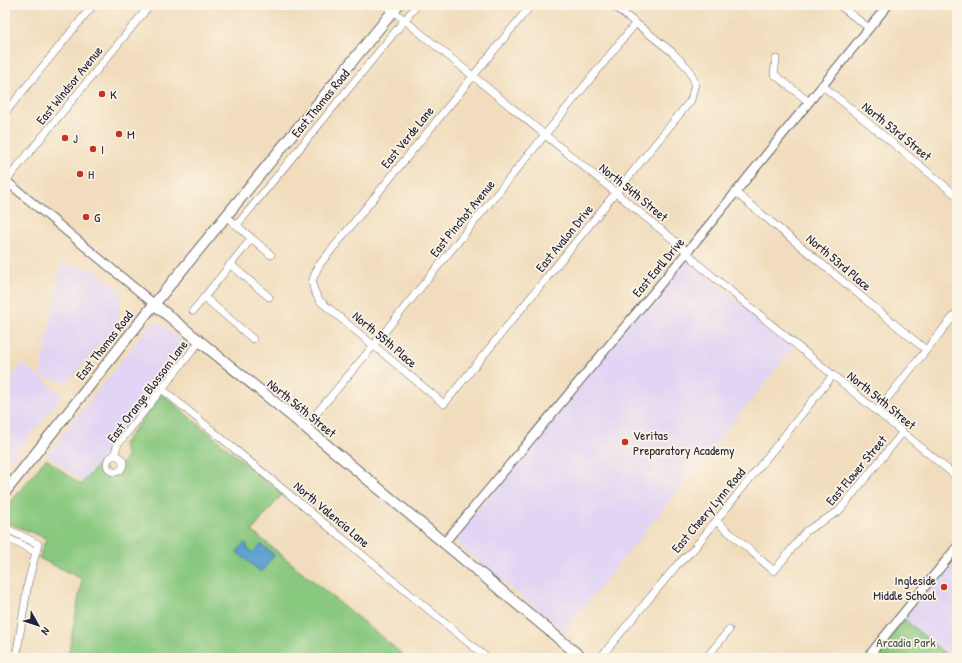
<svg xmlns="http://www.w3.org/2000/svg" width="962" height="663" font-family="'Patrick Hand',sans-serif">
  <style>
    .built { fill: #e1d4f4 }
    .green { fill: #89c87f; stroke: #56755d }
    .water { fill: #5ea1d3; stroke: #406287 }
    .lines { fill: none; stroke-linecap: round; stroke-linejoin: round }
    .minor-casing { stroke: #6a6368; stroke-width: 8 }
    .tertiary-casing { stroke: #6a6368; stroke-width: 10 }
    .secondary-casing { stroke: #6a6368; stroke-width: 12 }
    .minor { stroke: #fff; stroke-width: 7 }
    .tertiary { stroke: #fff; stroke-width: 8 }
    .secondary { stroke: #fff; stroke-width: 10 }
    .poi-dot { fill: #c8321e; stroke: #fcf5e5; stroke-width: 1.5 }
    .labels { text-anchor: middle; dominant-baseline: central; stroke-width: 3.5; stroke-linejoin: round; paint-order: stroke }
    .street-label { font-size: 13px; fill: #22223b; stroke: #fcf5e5 }
    .poi-label { font-size: 13px; fill: #22223b; stroke: #fcf5e5; text-anchor: start }
    .park-label { font-size: 13px; fill: #465c53; stroke: #fcf5e5 }
  </style>
  <rect width="100%" height="100%" fill="#fcf5e5"/>
  <filter id="ink" filterUnits="userSpaceOnUse"><feTurbulence type="fractalNoise" baseFrequency=".025" numOctaves="2"/><feDisplacementMap in="SourceGraphic" scale="8" xChannelSelector="R" yChannelSelector="G"/><feConvolveMatrix kernelMatrix="1 2 1 2 8 2 1 2 1" color-interpolation-filters="sRGB"/></filter>
  <filter id="wash" filterUnits="userSpaceOnUse"><feTurbulence type="fractalNoise" baseFrequency=".012" numOctaves="4" result="noise"/><feDisplacementMap in="SourceGraphic" scale="16" xChannelSelector="R" yChannelSelector="G"/><feGaussianBlur stdDeviation="0.9" result="paint"/><feColorMatrix in="noise" values="0 0 0 0 0 0 0 0 0 0 0 0 0 0 0 0 0 1.4 0 .05"/><feComposite in="paint" operator="in"/></filter>
  <g filter="url(#wash)">
    <rect width="100%" height="100%" fill="#f1ddbd"/>
    <!-- built -->
    <g class="built">
      <polygon points="686,259 794,347 564,632 458,544 455,541 455,538 681,260"/>
      <polygon points="61,263 95,270 122,292 116,330 98,345 68,382 40,377"/>
      <polygon points="152,322 158,322 186,345 186,351 83,482 47,455"/>
      <polygon points="23,364 62,395 5,467 5,385"/>
      <polygon points="957,554 957,658 950,658 904,619"/>
    </g>
    <!-- green -->
    <g class="green">
      <polygon points="162,394 282,494 252,531 407,658 68,658 82,579 39,558 46,538 5,522 5,509 46,459 81,485 100,462 112,477 127,457 123,444"/>
      <polygon points="904,619 950,658 873,658"/>
    </g>
    <!-- water -->
    <polygon class="water" points="244,543 248,545 246,547 253,553 261,544 274,555 261,572 237,552"/>
  </g>
  <g filter="url(#ink)">
    <g class="lines">
      <!-- minor casing -->
      <g class="minor-casing">
        <g id="minor">
          <polyline points="386,5 681,246 699,265 957,477"/>
          <path d="M531,5L320,264C311,280 309,284 320,301L444,404L691,100L695,83L689,69L672,52L613,5"/>
          <polyline points="839,5 869,28"/>
          <polyline points="776,59 774,74 809,102"/>
          <polyline points="822,85 957,196"/>
          <polyline points="5,113 93,5"/>
          <polyline points="6,181 150,5"/>
          <polyline points="735,192 926,350"/>
          <polyline points="226,216 271,255"/>
          <polyline points="237,225 417,5"/>
          <polyline points="230,264 269,297"/>
          <polyline points="5,267 5,284"/>
          <polyline points="204,297 253,339"/>
          <polyline points="193,311 251,239"/>
          <polyline points="162,389 487,658"/>
          <polyline points="877,411 957,312"/>
          <polyline points="305,427 374,345 635,24"/>
          <polyline points="114,455 118,444 200,341"/>
          <circle cx="115" cy="464" r="8"/>
          <polyline points="716,521 774,571 806,531 839,511 903,432"/>
          <polyline points="5,528 38,544 28,583 16,658"/>
          <polyline points="5,537 36,552"/>
          <polyline points="600,658 677,565 692,551 833,375"/>
          <polyline points="706,658 729,630"/>
        </g>
      </g>
      <!-- tertiary casing -->
      <g class="tertiary-casing">
        <g id="tertiary">
          <polyline points="5,180 154,304"/>
          <polyline points="444,543 683,257 888,5"/>
          <polyline points="867,658 957,547"/>
        </g>
      </g>
      <!-- secondary casing -->
      <g class="secondary-casing">
        <g id="secondary">
          <polyline points="154,304 305,427 582,658"/>
          <polyline points="5,492 147,313 398,5"/>
        </g>
      </g>
      <!-- minor -->
      <use href="#minor" class="minor"/>
      <!-- tertiary -->
      <use href="#tertiary" class="tertiary"/>
      <!-- secondary -->
      <use href="#secondary" class="secondary"/>
    </g>
  </g>
  <!-- markers -->
  <g class="poi-dot">
    <circle cx="102" cy="94" r="4"/>
    <circle cx="119" cy="134" r="4"/>
    <circle cx="65" cy="138" r="4"/>
    <circle cx="93" cy="149" r="4"/>
    <circle cx="80" cy="174" r="4"/>
    <circle cx="86" cy="217" r="4"/>
    <circle cx="625" cy="442" r="4"/>
    <circle cx="944" cy="587" r="4"/>
  </g>
  <g class="labels">
    <!-- street labels -->
    <g class="street-label">
      <text transform="translate(69 85) rotate(-51)">East Windsor Avenue</text>
      <text transform="translate(320 103) rotate(-51)">East Thomas Road</text>
      <text transform="translate(897 131) rotate(39)">North 53rd Street</text>
      <text transform="translate(407 137) rotate(-51)">East Verde Lane</text>
      <text transform="translate(634 192) rotate(39)">North 54th Street</text>
      <text transform="translate(462 218) rotate(-51)">East Pinchot Avenue</text>
      <text transform="translate(564 238) rotate(-51)">East Avalon Drive</text>
      <text transform="translate(839 262) rotate(40)">North 53rd Place</text>
      <text transform="translate(658 267) rotate(-50)">East Earll Drive</text>
      <text transform="translate(385 339) rotate(40)">North 55th Place</text>
      <text transform="translate(104 345) rotate(-52)">East Thomas Road</text>
      <text transform="translate(147 391) rotate(-53)">East Orange Blossom Lane</text>
      <text transform="translate(882 400) rotate(39)">North 54th Street</text>
      <text transform="translate(302 408) rotate(39)">North 56th Street</text>
      <text transform="translate(856 470) rotate(-50)">East Flower Street</text>
      <text transform="translate(708 510) rotate(-50)">East Cheery Lynn Road</text>
      <text transform="translate(332 514) rotate(40)">North Valencia Lane</text>
    </g>
    <!-- poi labels -->
    <g class="poi-label">
      <text x="110" y="94">K</text>
      <text x="127" y="134">M</text>
      <text x="73" y="138">J</text>
      <text x="101" y="149">I</text>
      <text x="88" y="174">H</text>
      <text x="94" y="217">G</text>
      <text x="633" y="435">Veritas<tspan x="633" dy="15">Preparatory Academy</tspan></text>
      <text x="936" y="580" text-anchor="end">Ingleside<tspan x="936" dy="15">Middle School</tspan></text>
    </g>
    <!-- park labels -->
    <g class="park-label">
      <text x="906" y="642">Arcadia Park</text>
    </g>
  </g>
  <!-- margin -->
  <rect width="962" height="663" fill="none" stroke="#fcf5e5" stroke-width="20"/>
  <!-- north arrow -->
  <g transform="translate(38 625) rotate(129)" stroke="#fcf5e5" stroke-width="3" paint-order="stroke">
  <path d="M0-3L7 15L0 10L-7 15Z" fill="#22223b"/>
  <text y="-6" font-size="11" font-weight="bold" text-anchor="middle" fill="#22223b">N</text>
  </g>
</svg>
